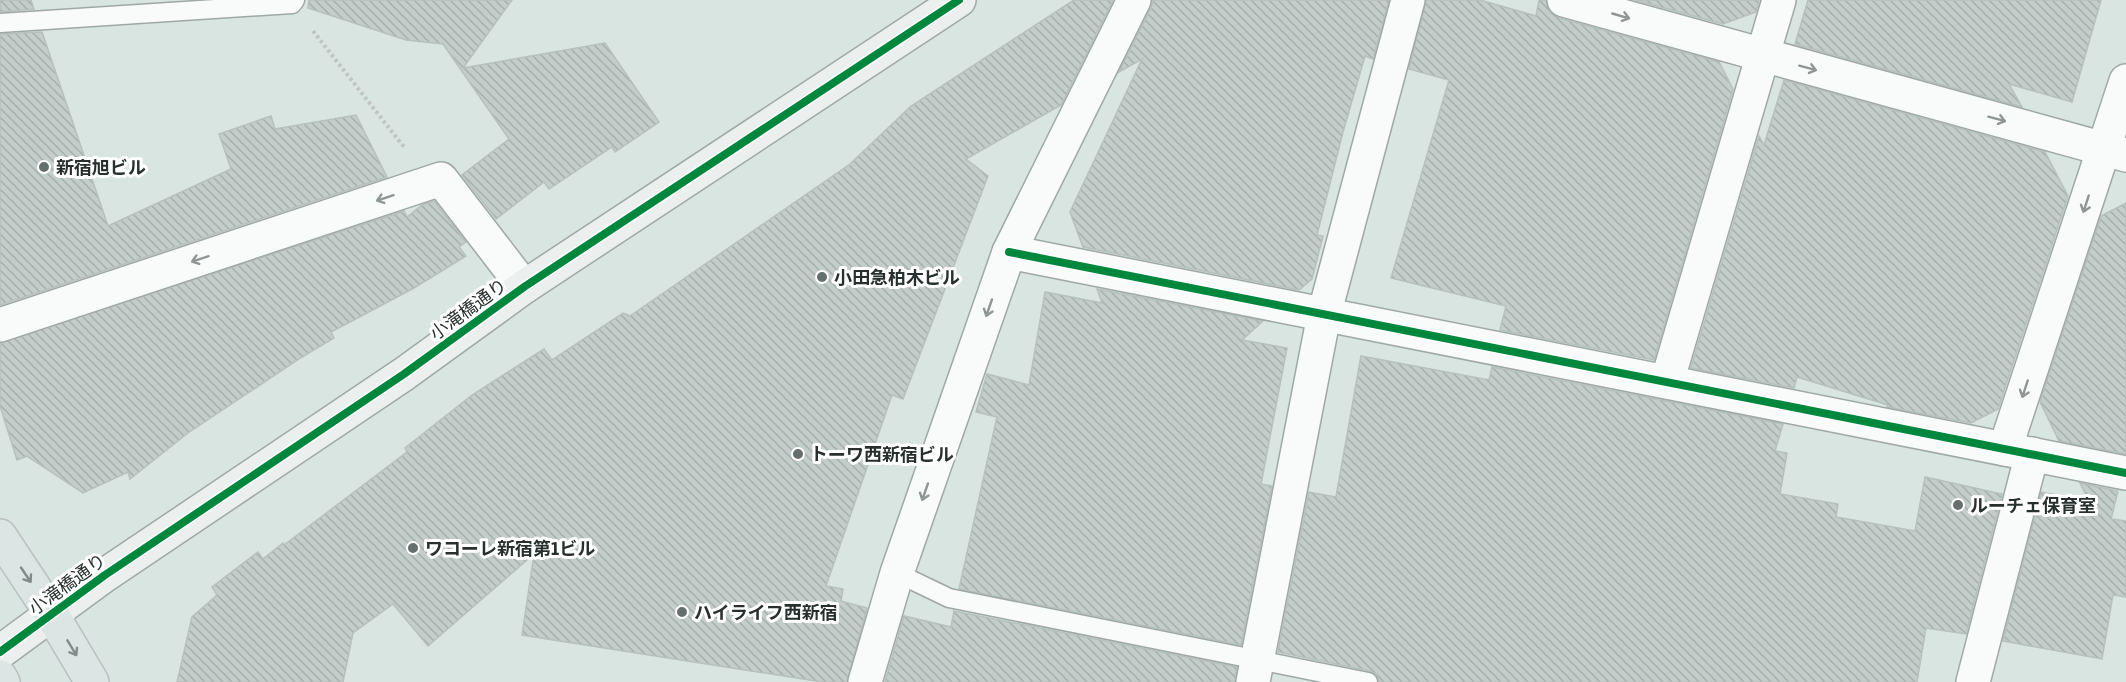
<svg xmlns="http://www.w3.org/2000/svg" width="2126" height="682" font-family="'Asap Condensed','Noto Sans JP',sans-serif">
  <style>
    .building { fill: url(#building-back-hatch); stroke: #b6c1be; stroke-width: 1.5 }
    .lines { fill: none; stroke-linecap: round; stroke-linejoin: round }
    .lane-casing { stroke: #9fa8a6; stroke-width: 21 }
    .street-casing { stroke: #9fa8a6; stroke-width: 36 }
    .secondary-casing { stroke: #9fa8a6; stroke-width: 36 }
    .primary-casing { stroke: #bac0bf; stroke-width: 36 }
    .path { stroke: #c0c5c3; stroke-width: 4; stroke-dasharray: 3 3; stroke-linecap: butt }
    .lane { stroke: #f9fbfa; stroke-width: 18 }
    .street { stroke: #f9fbfa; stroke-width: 33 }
    .secondary { stroke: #ebf0ef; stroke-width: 33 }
    .primary { stroke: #dbe6e4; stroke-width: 33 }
    .cycleway-casing { stroke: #fff; stroke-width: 11 }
    .cycleway { stroke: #00873e; stroke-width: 8 }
    .oneway { stroke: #909694 }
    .oneway2 { stroke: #818b89 }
    .poi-dot { fill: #656f6d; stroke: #fff; stroke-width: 2 }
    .labels { text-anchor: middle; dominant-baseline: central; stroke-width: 6; stroke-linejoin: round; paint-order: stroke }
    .poi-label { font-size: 18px; font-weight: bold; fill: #27302e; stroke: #fff; text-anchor: start }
    .street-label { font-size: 18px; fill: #27302e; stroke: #fff }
  </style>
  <defs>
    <pattern id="building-back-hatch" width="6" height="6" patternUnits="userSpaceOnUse" patternTransform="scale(1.5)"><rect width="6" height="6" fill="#c3cdca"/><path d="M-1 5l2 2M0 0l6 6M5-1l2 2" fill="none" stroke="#a8b0ae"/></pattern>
  </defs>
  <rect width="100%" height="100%" fill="#d8e5e1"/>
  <!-- building -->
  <g class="building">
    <polygon points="0,0 31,0 34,9 0,12"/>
    <polygon points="309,0 512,0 463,68 605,43 659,122 615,152 612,147 549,189 544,182 496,219 462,175 509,139 443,44 406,40 308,8"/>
    <polygon points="1074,0 1113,0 1061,105 966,159 988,176 903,399 892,395 826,586 843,589 841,601 867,608 847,682 822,682 522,635 534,554 428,646 393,604 353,633 343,682 177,682 192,617 217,595 212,587 258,552 263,559 283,543 284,545 407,452 405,448 472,395 544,349 552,360 623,313 630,316 850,164 911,106"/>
    <polygon points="1153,0 1389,0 1373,59 1365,56 1343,132 1317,235 1323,236 1312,279 1299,290 1083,247 1070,212 1142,59 1119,72 1151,8"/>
    <polygon points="1426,0 1480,0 1536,16 1539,0 1546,0 1550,13 1559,18 1719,62 1733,89 1654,360 1500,330 1506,306 1391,278 1449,80 1409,69"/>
    <polygon points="1635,0 1759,0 1756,12 1723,24"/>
    <polygon points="1808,0 2101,0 2072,102 2009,84 2022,107 1795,44"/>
    <polygon points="42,32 108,226 231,169 219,134 271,116 275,129 356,115 387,177 0,305 0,34"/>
    <polygon points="1784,80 2045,152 2068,196 1998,409 1971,423 1887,407 1888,405 1797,377 1794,388 1691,368 1759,136 1764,145"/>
    <polygon points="434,201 466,242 459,247 466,256 414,288 331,332 334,338 302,357 188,433 130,479 128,472 83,493 27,456 17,460 0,406 0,343 404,211 407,217 422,205"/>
    <polygon points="2126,203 2126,454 2059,441 2040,402 2101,216"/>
    <polygon points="1097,289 1263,321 1242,340 1287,348 1261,484 1272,486 1241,645 959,589 997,417 976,412 987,374 1029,385 1045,292 1102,303"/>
    <polygon points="1361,356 1489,380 1492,367 1783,424 1775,451 1787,453 1780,494 1838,504 1836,517 1915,531 1925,477 2002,494 1966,634 1926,628 1917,682 1379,682 1376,674 1370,671 1278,652 1309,492 1336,497"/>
    <polygon points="2080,483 2118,491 2111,519 2126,521 2126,597 2113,595 2102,659 2003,641 2041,492 2089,501"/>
    <polygon points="954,611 1237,667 1235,682 885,682 904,616 951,627"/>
  </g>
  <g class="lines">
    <!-- lane casing -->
    <g class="lane-casing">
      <g id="lane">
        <polyline points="0,23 292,4 295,0"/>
        <polyline points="897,573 949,598 1368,682"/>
      </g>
    </g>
    <!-- street casing -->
    <g class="street-casing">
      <g id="street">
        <polyline points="1564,0 2126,155"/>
        <polyline points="1009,252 2126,473"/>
        <polyline points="0,325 441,179 524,287"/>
        <polyline points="1667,382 1779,0"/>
        <polyline points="2005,449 2126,81"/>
        <polyline points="865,682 897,573 1009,252 1134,0"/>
        <polyline points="1253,682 1324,315 1408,0"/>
        <polyline points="1973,682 2032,454"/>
      </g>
    </g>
    <!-- secondary casing -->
    <g class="secondary-casing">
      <polyline id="secondary" points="0,652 105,575 404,374 524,287 959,0"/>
    </g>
    <!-- primary casing -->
    <g class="primary-casing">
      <g id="primary">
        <polyline points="0,536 51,613 92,682"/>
        <polyline points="0,677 3,682"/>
      </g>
    </g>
    <!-- path -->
    <polyline class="path" points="313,31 404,147"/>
    <!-- lane -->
    <use href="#lane" class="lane"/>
    <!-- street -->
    <use href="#street" class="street"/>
    <!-- secondary -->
    <use href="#secondary" class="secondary"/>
    <!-- primary -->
    <use href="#primary" class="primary"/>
    <!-- cycleway casing -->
    <g class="cycleway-casing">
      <g id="cycleway">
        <polyline points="1009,252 2126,473"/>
        <polyline points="0,652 105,575 404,374 524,287 959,0"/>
      </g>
    </g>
    <!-- cycleway -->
    <use href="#cycleway" class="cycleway"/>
  </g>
  <!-- one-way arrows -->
  <defs><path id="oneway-shaft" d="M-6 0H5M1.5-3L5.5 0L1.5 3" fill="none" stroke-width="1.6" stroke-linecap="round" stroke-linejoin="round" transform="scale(1.5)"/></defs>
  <g class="oneway">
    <use href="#oneway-shaft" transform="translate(1621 16) rotate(16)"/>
    <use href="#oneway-shaft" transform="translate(1808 68) rotate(15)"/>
    <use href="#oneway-shaft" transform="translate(1997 119) rotate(15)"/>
    <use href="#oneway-shaft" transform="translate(385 198) rotate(162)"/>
    <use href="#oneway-shaft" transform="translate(2086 204) rotate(108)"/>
    <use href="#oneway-shaft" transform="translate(200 259) rotate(162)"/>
    <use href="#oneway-shaft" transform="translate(989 308) rotate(109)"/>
    <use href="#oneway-shaft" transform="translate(2025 389) rotate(108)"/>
    <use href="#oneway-shaft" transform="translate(925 492) rotate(109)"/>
  </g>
  <g class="oneway2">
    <use href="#oneway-shaft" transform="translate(26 575) rotate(56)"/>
    <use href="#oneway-shaft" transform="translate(72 648) rotate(59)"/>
  </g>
  <!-- markers -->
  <g class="poi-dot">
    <circle cx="44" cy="167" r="6"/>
    <circle cx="822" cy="277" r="6"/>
    <circle cx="798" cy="454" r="6"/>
    <circle cx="1958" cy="505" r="6"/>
    <circle cx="413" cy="548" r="6"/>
    <circle cx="682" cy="612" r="6"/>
  </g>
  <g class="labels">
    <!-- poi labels -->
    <g class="poi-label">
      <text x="56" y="167">新宿旭ビル</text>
      <text x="834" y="277">小田急柏木ビル</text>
      <text x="810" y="454">トーワ西新宿ビル</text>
      <text x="1970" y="505">ルーチェ保育室</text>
      <text x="425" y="548">ワコーレ新宿第1ビル</text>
      <text x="694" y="612">ハイライフ西新宿</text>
    </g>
    <!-- street labels -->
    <g class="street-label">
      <text transform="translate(468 309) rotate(-36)">小滝橋通り</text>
      <text transform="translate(67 584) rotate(-36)">小滝橋通り</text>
    </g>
  </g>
</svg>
